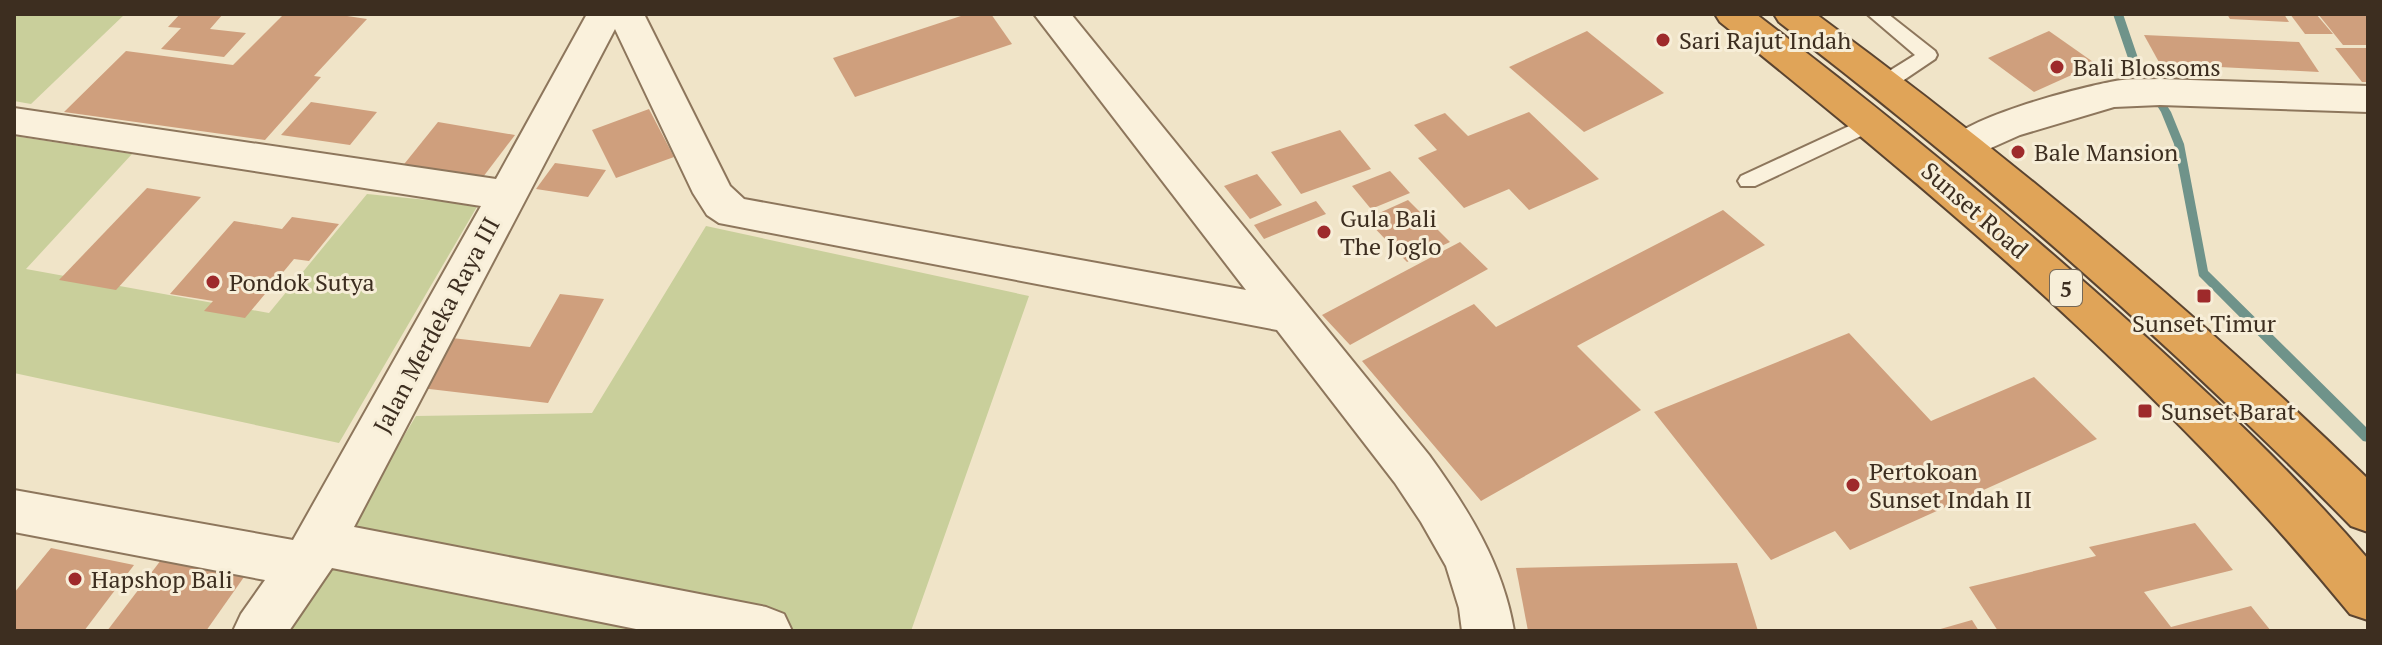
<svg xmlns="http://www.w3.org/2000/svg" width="2382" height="645" font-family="'PT Serif',serif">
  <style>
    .green { fill: #c9cf9b }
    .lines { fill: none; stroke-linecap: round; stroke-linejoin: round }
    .stream { fill: #6f938a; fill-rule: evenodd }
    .building { fill: #cf9f7d }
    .lane-casing { stroke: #8d765c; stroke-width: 4 }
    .street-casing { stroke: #8d765c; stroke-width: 4 }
    .highway-casing { stroke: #5b4430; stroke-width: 4 }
    .lane { fill: #faf1dc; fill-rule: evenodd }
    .street { fill: #faf1dc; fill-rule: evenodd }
    .highway { fill: #e0a458; fill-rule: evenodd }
    .poi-dot { fill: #9e2a2b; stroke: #f7eed8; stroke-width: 3 }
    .labels { text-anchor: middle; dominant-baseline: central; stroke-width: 6; stroke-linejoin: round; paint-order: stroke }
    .shield { fill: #f7eed8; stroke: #756857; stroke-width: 2 }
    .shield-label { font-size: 22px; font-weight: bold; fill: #3d2e20 }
    .poi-label { font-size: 24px; fill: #3d2e20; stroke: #f7eed8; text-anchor: start }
    .street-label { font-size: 24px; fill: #3d2e20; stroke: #f7eed8 }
  </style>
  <rect width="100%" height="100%" fill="#f0e4c8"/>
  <!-- green -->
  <g class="green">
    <polygon points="14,14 125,14 31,104 14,101"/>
    <polygon points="14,136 132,154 26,269 269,313 367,194 478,205 339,443 14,373"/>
    <polygon points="706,226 1029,296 911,631 286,631 416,416 592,413"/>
  </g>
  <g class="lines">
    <!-- stream -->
    <polygon class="stream" points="2113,14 2123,14 2139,61 2171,112 2184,144 2208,271 2368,429 2368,442 2363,441 2199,276 2174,144 2161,112 2129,61"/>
  </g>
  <!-- building -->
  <g class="building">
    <polygon points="180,14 223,14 210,29 246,33 224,57 161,49 181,28 168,27"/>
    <polygon points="284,14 334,14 367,19 314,76 321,77 265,140 64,112 126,51 233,65"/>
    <polygon points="967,14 991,14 1012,44 855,97 833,58"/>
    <polygon points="2227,14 2284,14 2289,22 2230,19"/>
    <polygon points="2290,14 2316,14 2333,34 2305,34"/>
    <polygon points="2318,14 2368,14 2368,45 2343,45"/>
    <polygon points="1587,31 1664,93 1584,132 1509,67"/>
    <polygon points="2049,31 2096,64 2034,92 1988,58"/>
    <polygon points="2144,35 2299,42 2319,72 2160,64"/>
    <polygon points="2335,48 2368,48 2368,82 2362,82"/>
    <polygon points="311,102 377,112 350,145 281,135"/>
    <polygon points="649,109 674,157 616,178 592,130"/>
    <polygon points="1529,112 1599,179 1529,210 1509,189 1464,208 1418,158 1437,150 1414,125 1445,113 1468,136"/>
    <polygon points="438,122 515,135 480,181 401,168"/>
    <polygon points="1340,130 1371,169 1301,194 1271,152"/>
    <polygon points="555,163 606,170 588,197 536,189"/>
    <polygon points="1390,171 1410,193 1371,209 1352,186"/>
    <polygon points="1257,174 1282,205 1250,219 1224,186"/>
    <polygon points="147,188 201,197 116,290 59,280"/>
    <polygon points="1408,200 1450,242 1407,262 1366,219"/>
    <polygon points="1316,201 1326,214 1264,239 1254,225"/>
    <polygon points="1723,210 1765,245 1577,346 1641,410 1481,501 1362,361 1474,304 1496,327"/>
    <polygon points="292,217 339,224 309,261 294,259 245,318 204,311 213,301 170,294 234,221 282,229"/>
    <polygon points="1460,242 1488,269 1350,345 1322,315"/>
    <polygon points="560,294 604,299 548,403 421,388 452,338 530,347"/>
    <polygon points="1849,333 1931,421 2034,377 2097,439 1850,550 1835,531 1771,560 1654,412"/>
    <polygon points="2195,523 2233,570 2144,592 2171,627 2251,606 2271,631 1998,631 1969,587 2096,556 2089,547"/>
    <polygon points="51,548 134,565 84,631 14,631 14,593"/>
    <polygon points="161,560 244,577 206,631 107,631"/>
    <polygon points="1737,563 1758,631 1528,631 1516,568"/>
    <polygon points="1972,620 1979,631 1937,631 1937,630"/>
  </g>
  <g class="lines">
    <!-- lane casing -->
    <g class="lane-casing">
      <g id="lane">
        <polygon points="1867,14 1888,14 1935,51 1937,55 1935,59 1892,88 1878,88 1876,83 1878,78 1915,55"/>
        <polygon points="1873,115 1883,122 1880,127 1755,186 1741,186 1738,181 1741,176"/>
      </g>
    </g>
    <!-- street casing -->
    <g class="street-casing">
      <g id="street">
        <path d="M587,14H644L730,186L744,199L1246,290L1034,14H1071L1429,455C1468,509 1503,564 1514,631H1462L1459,608L1446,566L1421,522L1395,483L1277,330L719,223L707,215L693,193L615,29L354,527L766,607L784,614L792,631H646L332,568L289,631H233L241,614L265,580L14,532V490L293,540L481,206L14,134V108L496,179Z"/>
        <path d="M2160,79L2368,86V112L2160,105L2114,107L2020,135L1964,160L1950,156L1944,146C1961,118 2075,89 2110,82C2126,78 2144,80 2160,79Z"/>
      </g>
    </g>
    <!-- highway casing -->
    <g class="highway-casing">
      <g id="highway">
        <path d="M1715,14H1756C1887,114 2014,218 2136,328C2217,401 2297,476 2368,559V620L2350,614C2167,390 1945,202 1720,22Z"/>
        <path d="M1774,14H1816C2010,157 2195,311 2368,479V532L2351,526C2172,344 1982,178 1779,22Z"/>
      </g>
    </g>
    <!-- lane -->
    <use href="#lane" class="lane"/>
    <!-- street -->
    <use href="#street" class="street"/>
    <!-- highway -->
    <use href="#highway" class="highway"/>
  </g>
  <!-- markers -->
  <g class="poi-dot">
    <circle cx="1663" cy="40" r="8"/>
    <circle cx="2057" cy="67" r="8"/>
    <circle cx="2018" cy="152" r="8"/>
    <circle cx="1324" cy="232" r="8"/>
    <circle cx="213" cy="282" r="8"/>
    <rect x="2196" y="288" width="16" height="16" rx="4"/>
    <rect x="2137" y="403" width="16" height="16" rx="4"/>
    <circle cx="1853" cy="485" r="8"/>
    <circle cx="75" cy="579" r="8"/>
  </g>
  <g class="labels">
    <!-- shield labels -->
    <rect class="shield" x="2050" y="270" width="32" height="36" rx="6"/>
    <g class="shield-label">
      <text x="2066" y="288">5</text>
    </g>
    <!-- poi labels -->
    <g class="poi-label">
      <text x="1679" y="40">Sari Rajut Indah</text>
      <text x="2073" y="67">Bali Blossoms</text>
      <text x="2034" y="152">Bale Mansion</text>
      <text x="1340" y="218">Gula Bali<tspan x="1340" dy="28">The Joglo</tspan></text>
      <text x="229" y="282">Pondok Sutya</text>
      <text x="2204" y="323" text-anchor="middle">Sunset Timur</text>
      <text x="2161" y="411">Sunset Barat</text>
      <text x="1869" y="471">Pertokoan<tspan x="1869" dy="28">Sunset Indah II</tspan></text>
      <text x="91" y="579">Hapshop Bali</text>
    </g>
    <!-- street labels -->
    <g class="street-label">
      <text transform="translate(1975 210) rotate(41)">Sunset Road</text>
      <text transform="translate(436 325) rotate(-62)">Jalan Merdeka Raya III</text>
    </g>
  </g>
  <!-- border -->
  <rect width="2382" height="645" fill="none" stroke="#3d2e20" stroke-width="32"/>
</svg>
